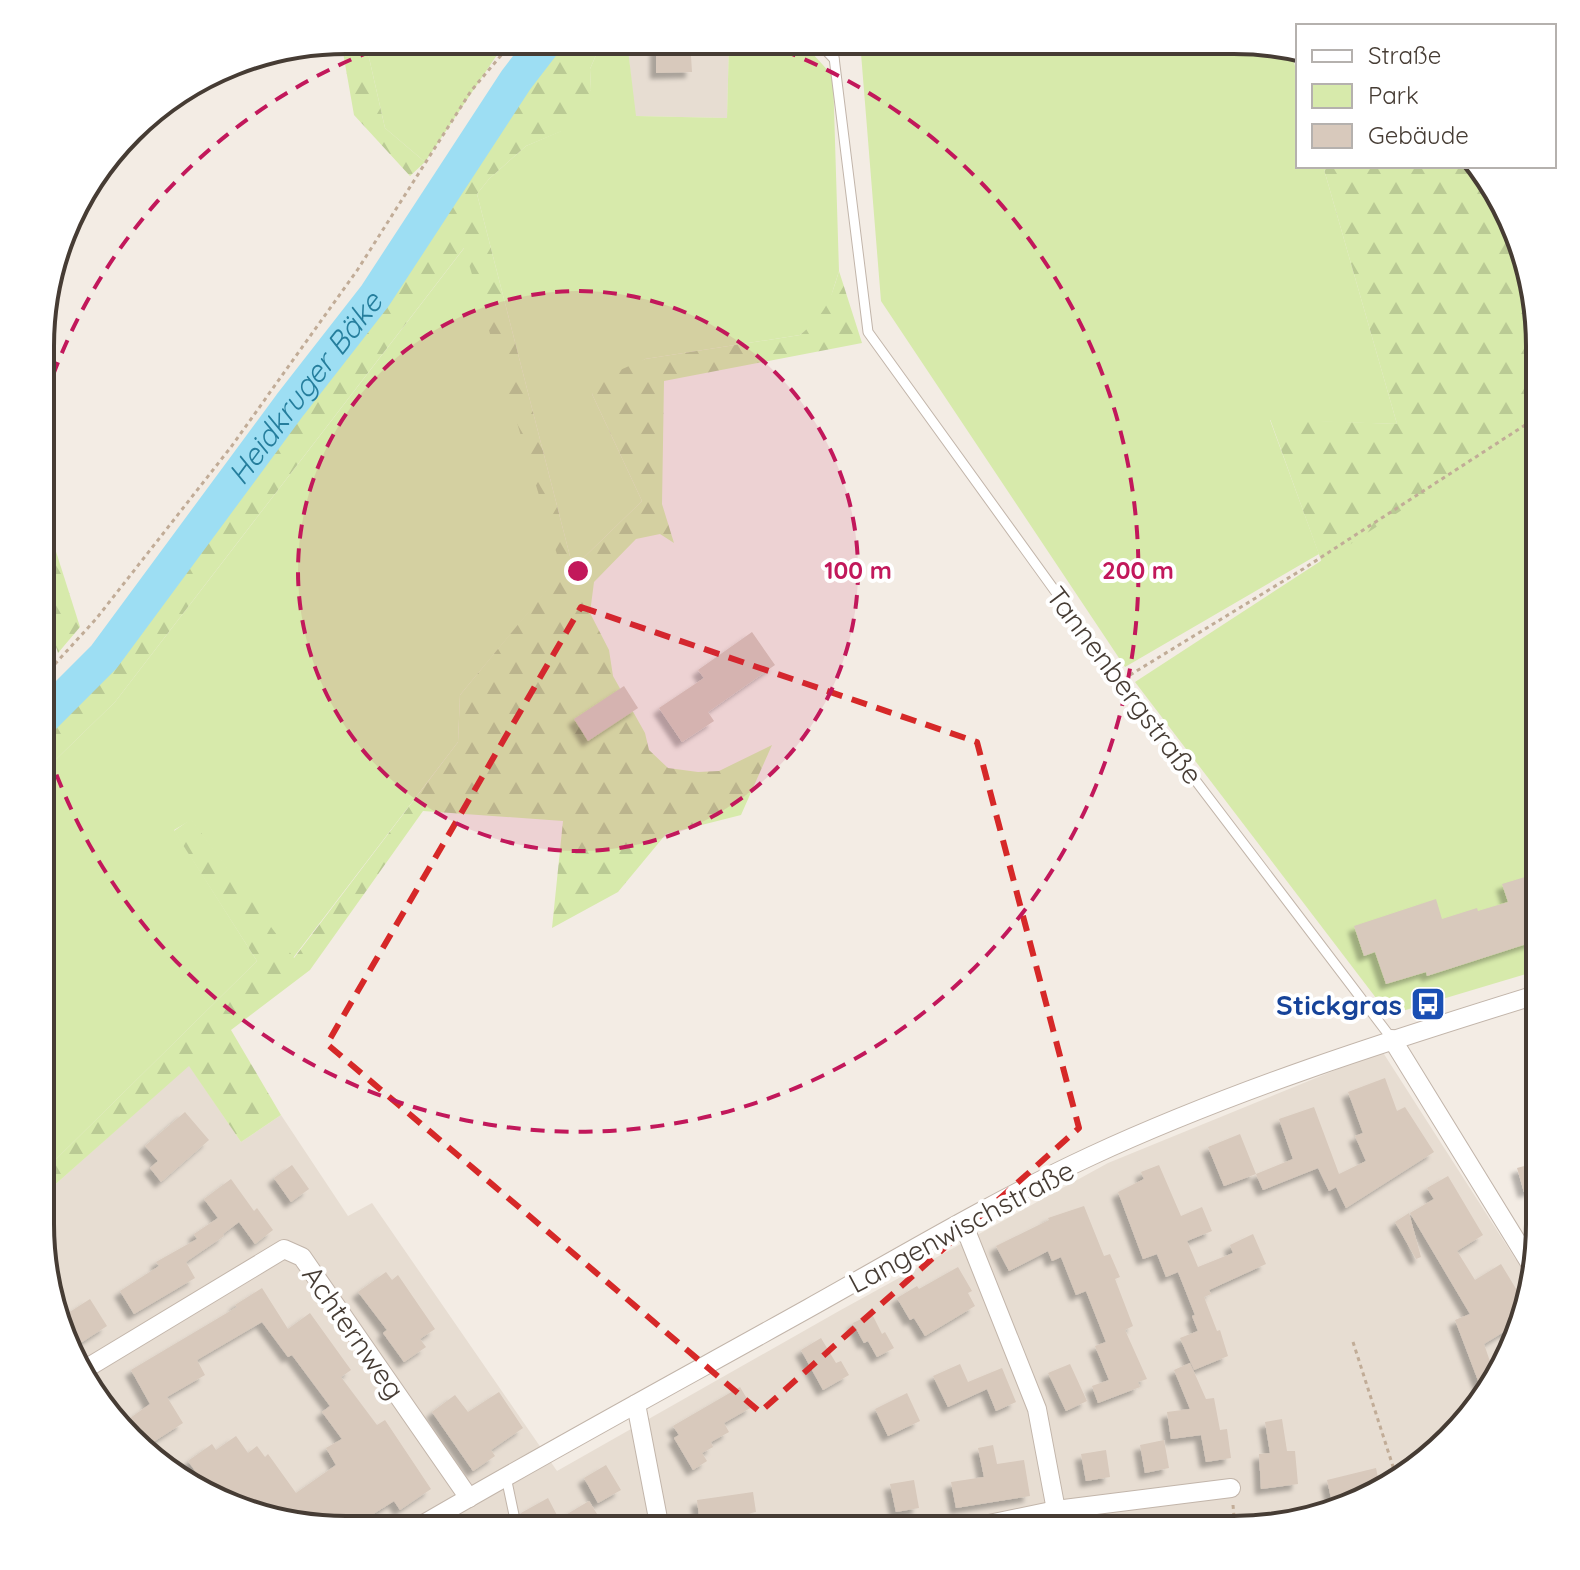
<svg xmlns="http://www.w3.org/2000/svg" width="1580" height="1570" font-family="Quicksand,sans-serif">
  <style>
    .residential { fill: #e7ddd2 }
    .green { fill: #d7eaab }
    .forest { fill: url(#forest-firs) }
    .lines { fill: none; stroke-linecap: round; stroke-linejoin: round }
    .river { stroke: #9ddef3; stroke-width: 34 }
    .building { fill: #d8c9bc; filter: url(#shadow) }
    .service-casing { stroke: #c2b5aa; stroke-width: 11 }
    .minor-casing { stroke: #c2b5aa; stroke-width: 20 }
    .path { stroke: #c1ac97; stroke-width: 3; stroke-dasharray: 4 4; stroke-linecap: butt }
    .service { stroke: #fff; stroke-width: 9 }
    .minor { stroke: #fff; stroke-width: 18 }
    .marked { fill: none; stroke: #d62828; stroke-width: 6; stroke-dasharray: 16 10; stroke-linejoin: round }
    .ring { fill: none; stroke: #c2185b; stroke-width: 4; stroke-dasharray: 14 10 }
    .labels { text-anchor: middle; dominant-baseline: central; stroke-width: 8; stroke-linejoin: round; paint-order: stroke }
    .street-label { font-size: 28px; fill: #463c34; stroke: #fff }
    .transit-label { font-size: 28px; font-weight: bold; fill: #164399; stroke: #fff; text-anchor: end }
    .water-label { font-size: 30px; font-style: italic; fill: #257e9d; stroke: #fff }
    .rim { fill: none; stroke: #463c34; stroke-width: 4 }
    .centre { fill: #c2185b; stroke: #fff; stroke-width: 4 }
    .ring-label { font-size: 24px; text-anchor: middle; font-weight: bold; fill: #c2185b; stroke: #fff; stroke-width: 8; stroke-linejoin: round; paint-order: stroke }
  </style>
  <defs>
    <pattern id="forest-firs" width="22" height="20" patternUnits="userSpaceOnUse" patternTransform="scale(2)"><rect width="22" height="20" fill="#d7eaab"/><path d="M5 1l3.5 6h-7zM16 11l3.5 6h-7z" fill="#baca94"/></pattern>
    <filter id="shadow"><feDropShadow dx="-6" dy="6" stdDeviation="2" flood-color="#0004"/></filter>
  </defs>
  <rect width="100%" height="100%" fill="#f3ece4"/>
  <!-- residential -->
  <g class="residential">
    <polygon points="627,41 729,41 727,118 635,116"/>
    <polygon points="1382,1051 1516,1260 1539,1246 1508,1360 1420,1467 1333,1514 1253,1529 327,1529 210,1498 103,1410 56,1323 41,1243 41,1197 189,1065 241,1142 281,1115 348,1216 372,1203 557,1471 839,1311 1108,1163"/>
  </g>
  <!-- green -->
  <g class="green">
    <polygon points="365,40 507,40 425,162 385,128"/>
    <polygon points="602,41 627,41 636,116 727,118 729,41 801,41 833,76 839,271 828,306 816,322 800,335 645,359 592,394 642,501 573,568 477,194 489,179 526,146 561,131 591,90 590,69"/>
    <polygon points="860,41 1273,43 1290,48 1298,77 1298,166 1323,166 1397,424 1270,420 1319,554 1125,667 881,301"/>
    <polygon points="465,247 563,571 460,695 458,742 293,958 191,820 174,830 257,961 41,1174 43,772 115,702"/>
    <polygon points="1539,419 1539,970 1389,1015 1135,682"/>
  </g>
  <!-- forest -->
  <g class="forest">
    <polygon points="365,40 385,128 425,162 410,176 354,115 341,41"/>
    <path d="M548,41H602L590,69L591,90L585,110L562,131L526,146L489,179L477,194L573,568L642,501L592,394L602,378L645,359L800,335C825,314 830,302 839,271L862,343L664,381L662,504L674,543L660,534L636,539L594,582L590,613L609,650L613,676L645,733L649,750L668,768L698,772L719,771L772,745L741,815L666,834L618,892L552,928L563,821L423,811L310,970L231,1030L281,1115L241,1142L189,1066L41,1197V1174L257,961L174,831L191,819L294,958L458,742L460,695L562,571L464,248L115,702L43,772V723L106,658L378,295L519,80Z"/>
    <polygon points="1323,166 1480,166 1524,247 1539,327 1539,419 1322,563 1270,419 1397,424"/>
    <polygon points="45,517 80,627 58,653 44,611"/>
  </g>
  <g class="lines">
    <!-- river -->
    <path class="river" id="s1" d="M43,718L104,657L290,405L375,296L516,80L546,41"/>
  </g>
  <!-- building -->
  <g class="building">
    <polygon points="656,41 690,41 692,72 656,73"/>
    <polygon points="752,632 775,665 708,712 714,721 682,742 659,708 704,678 698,670"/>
    <polygon points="624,686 638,708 588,741 574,719"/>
    <polygon points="1525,877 1526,881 1536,878 1539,889 1539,897 1533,899 1539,920 1539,940 1427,976 1426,972 1386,984 1375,952 1364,956 1354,926 1436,899 1442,919 1477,908 1478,911 1508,902 1502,884"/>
    <polygon points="1385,1078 1397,1111 1405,1107 1434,1152 1346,1208 1336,1187 1329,1191 1318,1168 1263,1190 1256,1174 1293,1159 1279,1119 1314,1107 1339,1174 1366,1161 1355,1136 1363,1133 1348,1092"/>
    <polygon points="185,1112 209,1140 161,1182 150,1168 158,1161 145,1146"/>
    <polygon points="1240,1134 1256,1174 1224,1186 1208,1147"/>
    <polygon points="1539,1162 1539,1188 1524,1192 1517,1168"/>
    <polygon points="292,1165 309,1189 291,1202 274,1178"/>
    <polygon points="1159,1165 1181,1216 1202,1207 1212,1231 1187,1241 1198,1267 1233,1253 1230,1245 1253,1234 1266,1264 1209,1290 1211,1294 1204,1297 1217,1331 1220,1330 1228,1356 1194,1370 1180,1338 1198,1331 1192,1316 1195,1315 1178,1272 1166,1277 1157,1254 1143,1259 1118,1192 1144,1179 1141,1172"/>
    <polygon points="1448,1176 1483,1235 1457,1251 1475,1280 1501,1264 1524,1302 1513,1340 1507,1330 1484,1344 1495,1376 1482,1391 1455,1320 1470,1314 1410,1213 1434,1199 1427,1188"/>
    <polygon points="231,1179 254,1211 257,1208 273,1230 255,1244 239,1222 223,1234 224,1236 186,1262 195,1278 134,1314 120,1291 159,1266 156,1262 197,1239 194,1234 218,1218 204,1199"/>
    <polygon points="1084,1206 1104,1256 1110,1254 1120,1277 1115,1279 1133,1326 1125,1330 1147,1379 1138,1382 1140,1387 1098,1403 1092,1386 1109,1380 1095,1346 1106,1342 1086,1291 1076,1295 1061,1257 1052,1261 1048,1251 1009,1271 996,1246 1049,1220 1048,1218"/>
    <polygon points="1409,1213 1421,1257 1416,1259 1395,1222"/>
    <polygon points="958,1267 972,1291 968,1293 975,1306 925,1336 914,1318 910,1320 897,1298 917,1286 919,1289"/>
    <polygon points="386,1272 392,1280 398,1275 435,1329 420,1339 426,1347 404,1362 383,1333 387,1330 358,1292"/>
    <polygon points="262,1288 288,1329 310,1313 351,1370 341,1377 377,1425 385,1420 431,1489 400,1510 394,1501 367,1518 375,1529 327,1529 216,1500 188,1461 212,1444 216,1450 236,1436 248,1453 257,1446 265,1457 268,1454 296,1493 336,1465 326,1448 342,1439 322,1412 330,1406 292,1355 288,1357 262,1322 197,1360 205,1375 167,1397 183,1423 147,1446 126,1421 150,1404 131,1370 237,1307 235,1305"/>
    <polygon points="90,1299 107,1326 79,1344 62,1317"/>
    <polygon points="872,1314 882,1334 885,1332 894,1348 877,1357 868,1341 864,1343 853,1323"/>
    <polygon points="821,1338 836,1363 841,1361 849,1375 823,1390 801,1350"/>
    <polygon points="1190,1363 1206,1399 1214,1398 1220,1430 1227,1429 1231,1458 1206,1462 1201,1435 1171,1439 1167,1412 1190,1409 1174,1370"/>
    <polygon points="960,1364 968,1382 1002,1368 1016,1402 996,1411 987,1389 948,1407 933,1376"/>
    <polygon points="1070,1364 1087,1401 1066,1411 1048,1373"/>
    <polygon points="740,1387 752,1407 724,1423 729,1432 711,1442 713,1447 702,1453 707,1461 693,1470 674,1438 679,1435 673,1426"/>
    <polygon points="499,1392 523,1428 491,1450 495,1456 473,1471 432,1412 455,1395 468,1412"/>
    <polygon points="907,1393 920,1421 888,1436 875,1409"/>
    <polygon points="1282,1419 1287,1451 1295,1451 1298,1484 1261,1489 1259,1454 1270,1453 1265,1422"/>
    <polygon points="1164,1440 1169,1468 1145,1473 1140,1445"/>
    <polygon points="993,1445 997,1464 1024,1460 1030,1496 956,1508 951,1482 984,1477 978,1448"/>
    <polygon points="1106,1450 1110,1477 1086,1481 1081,1454"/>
    <polygon points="606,1465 621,1490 598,1503 584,1478"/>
    <polygon points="1376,1468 1380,1487 1331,1498 1327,1480"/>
    <polygon points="914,1480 919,1508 896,1512 890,1484"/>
    <polygon points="753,1492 756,1512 747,1514 750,1526 736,1529 733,1519 700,1524 697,1500"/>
    <polygon points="548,1498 559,1519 589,1501 602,1522 599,1524 601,1529 524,1529 521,1513"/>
    <polygon points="855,1514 902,1519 901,1529 854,1529"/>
  </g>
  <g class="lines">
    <!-- service casing -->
    <g class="service-casing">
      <g id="service">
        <polyline points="817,41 834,59"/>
        <polyline points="832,41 868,332 1120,681 1392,1039"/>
        <polyline points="506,1477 517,1529"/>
      </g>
    </g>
    <!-- minor casing -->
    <g class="minor-casing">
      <g id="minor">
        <polyline points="1392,1039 1533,1268"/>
        <polyline points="963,1223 1037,1409 1056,1510"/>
        <polyline points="82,1371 284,1249 302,1257 469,1498"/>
        <polyline points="636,1404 660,1529"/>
        <path d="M415,1529C545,1453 678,1381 809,1308C902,1256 994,1201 1091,1156C1236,1089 1387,1041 1539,994"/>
        <polyline points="965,1529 1056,1510 1231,1488"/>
      </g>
    </g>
    <!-- path -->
    <g class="path">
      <polyline points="1130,675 1303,569 1539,416"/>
      <polyline points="44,676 96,619 231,447 358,269 471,91 514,40"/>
      <polyline points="1353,1342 1397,1479"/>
      <polyline points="1233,1505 1235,1529"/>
    </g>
    <!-- service -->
    <use href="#service" class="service"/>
    <!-- minor -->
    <use href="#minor" class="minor"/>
  </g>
  <!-- marked area -->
  <path class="marked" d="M581,607L977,742L1079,1128L760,1412L327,1044Z"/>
  <!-- distance rings -->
  <circle cx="578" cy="571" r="280" fill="#c2185b" fill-opacity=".12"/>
  <g class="ring">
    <circle cx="578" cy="571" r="280"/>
    <path d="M45 398A560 560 0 0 1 396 42M760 42A560 560 0 1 1 44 739"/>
  </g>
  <!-- icons -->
  <defs>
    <g id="bus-square" transform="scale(1.8)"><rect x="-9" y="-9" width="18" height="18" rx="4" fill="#1a4fb4" stroke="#fff"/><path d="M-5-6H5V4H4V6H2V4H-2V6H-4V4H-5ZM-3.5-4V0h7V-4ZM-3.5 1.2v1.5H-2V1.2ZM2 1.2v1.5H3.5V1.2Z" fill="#fff"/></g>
  </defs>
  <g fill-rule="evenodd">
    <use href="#bus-square" x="1428" y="1004"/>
  </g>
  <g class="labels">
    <!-- street labels -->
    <g class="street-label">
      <text transform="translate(1125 685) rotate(53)">Tannenbergstraße</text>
      <text transform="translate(961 1226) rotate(-28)">Langenwischstraße</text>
      <text transform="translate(354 1332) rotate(55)">Achternweg</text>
    </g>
    <!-- transit labels -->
    <g class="transit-label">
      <text x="1402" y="1004">Stickgras</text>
    </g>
    <!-- water labels -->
    <g class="water-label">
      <text stroke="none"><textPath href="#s1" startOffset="422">Heidkruger Bäke</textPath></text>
    </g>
  </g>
  <!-- crop -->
  <path d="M0 0H1580V1570H0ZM346 54H1234A292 292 0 0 1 1526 346V1224A292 292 0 0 1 1234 1516H346A292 292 0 0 1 54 1224V346A292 292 0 0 1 346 54Z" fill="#fff" fill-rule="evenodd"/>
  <path class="rim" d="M346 54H1234A292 292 0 0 1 1526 346V1224A292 292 0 0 1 1234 1516H346A292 292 0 0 1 54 1224V346A292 292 0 0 1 346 54Z"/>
  <circle cx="578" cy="571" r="12" class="centre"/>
  <g class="ring-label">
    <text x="858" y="579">100 m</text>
    <text x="1138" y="579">200 m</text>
  </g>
  <!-- legend -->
  <rect x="1296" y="24" width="260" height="144" fill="#ffffff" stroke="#b5b1ae" stroke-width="2"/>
  <rect x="1312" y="50" width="40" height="12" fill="#ffffff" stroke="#b5b1ae" stroke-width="2"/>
  <text x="1368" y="64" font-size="24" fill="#463c34">Straße</text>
  <rect x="1312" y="84" width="40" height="24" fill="#d7eaab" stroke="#b5b1ae" stroke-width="2"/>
  <text x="1368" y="104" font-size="24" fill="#463c34">Park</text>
  <rect x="1312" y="124" width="40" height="24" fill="#d8c9bc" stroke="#b5b1ae" stroke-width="2"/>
  <text x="1368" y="144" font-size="24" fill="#463c34">Gebäude</text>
</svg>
